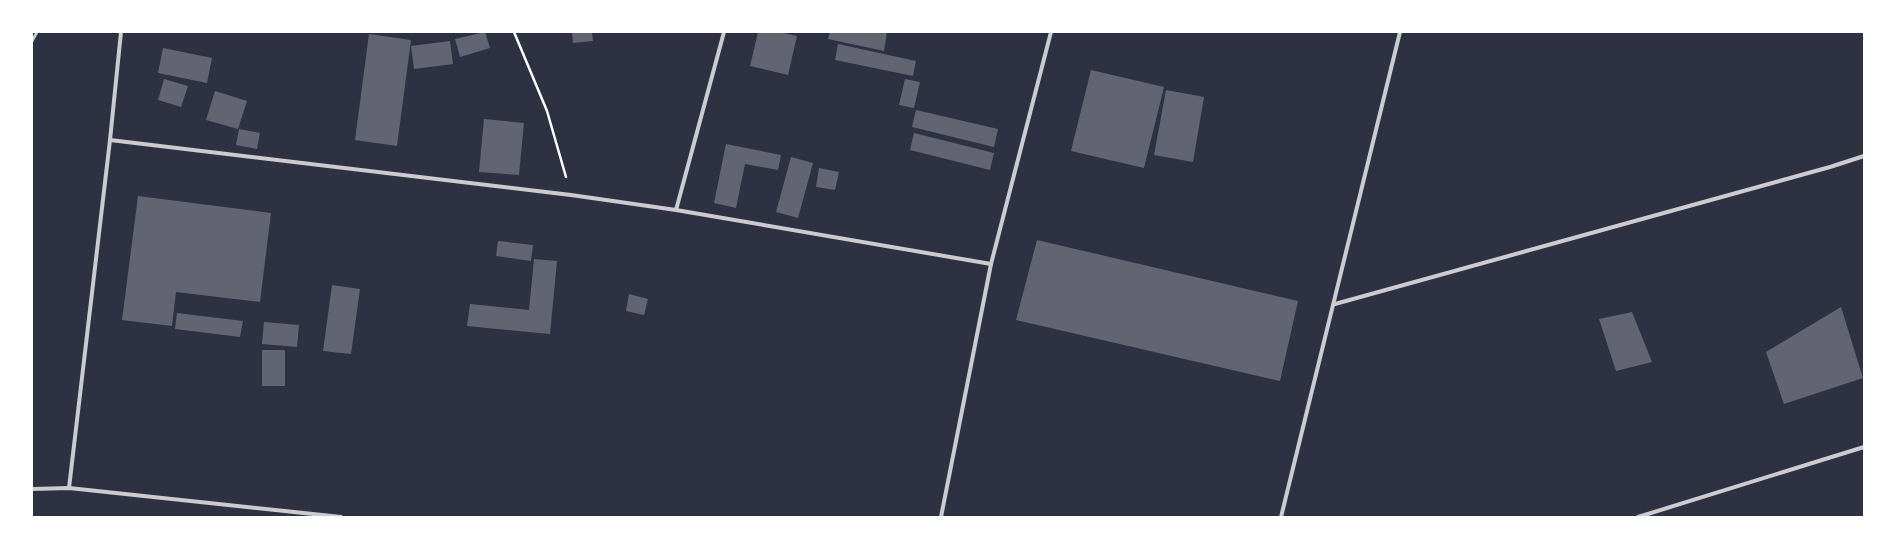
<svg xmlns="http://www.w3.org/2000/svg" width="1896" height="549" font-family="'Open Sans',sans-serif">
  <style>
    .building { fill: #626471 }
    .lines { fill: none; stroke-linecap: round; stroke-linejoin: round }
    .path { stroke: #fff; stroke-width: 2.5 }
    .service { stroke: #caccd0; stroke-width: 3 }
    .minor { stroke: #caccd0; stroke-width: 4 }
  </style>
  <rect width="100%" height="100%" fill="#2d3142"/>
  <!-- building -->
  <g class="building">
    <polygon points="485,32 490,48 460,57 455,39"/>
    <polygon points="572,32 592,32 593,41 573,43"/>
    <polygon points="758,32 779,32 797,36 788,75 750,66"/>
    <polygon points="830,32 887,32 884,51 828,39"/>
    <polygon points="369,34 411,40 397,146 355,140"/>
    <polygon points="450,41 453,64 414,69 411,46"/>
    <polygon points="838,44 916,61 913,76 835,60"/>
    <polygon points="163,48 212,58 207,83 158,73"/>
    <polygon points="1091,70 1164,87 1144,168 1071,151"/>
    <polygon points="164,79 188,86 181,107 158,100"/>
    <polygon points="905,79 920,82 914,108 899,105"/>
    <polygon points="1166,90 1204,97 1193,162 1154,155"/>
    <polygon points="215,91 247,101 238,129 206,120"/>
    <polygon points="916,110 998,129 994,147 912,127"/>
    <polygon points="484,119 524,123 519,175 479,172"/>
    <polygon points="239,129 260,133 257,149 236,145"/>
    <polygon points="914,133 994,153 990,170 910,150"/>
    <polygon points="726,144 781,155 778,170 745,164 736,208 714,203"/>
    <polygon points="791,157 813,163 798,218 776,212"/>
    <polygon points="819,168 839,172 835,190 816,187"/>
    <polygon points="138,196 271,213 260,302 176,292 172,326 122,320"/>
    <polygon points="1037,240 1298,301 1280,381 1016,320"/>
    <polygon points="498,241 533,245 531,261 496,256"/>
    <polygon points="534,259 557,261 550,334 467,326 470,304 529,310"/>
    <polygon points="332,285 360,289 351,354 323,351"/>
    <polygon points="629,294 648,299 644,315 626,311"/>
    <polygon points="1841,307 1863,378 1784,404 1766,352"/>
    <polygon points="1632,312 1652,362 1616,371 1599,319"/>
    <polygon points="177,313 243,321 240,337 175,329"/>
    <polygon points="264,322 299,325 297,347 262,344"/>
    <rect x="262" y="350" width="23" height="36"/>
  </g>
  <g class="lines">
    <!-- path -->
    <polyline class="path" points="514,32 547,111 566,177"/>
    <!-- service -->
    <polyline class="service" points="32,41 37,32"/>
    <!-- minor -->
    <g class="minor">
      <polyline points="110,140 571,195 676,210 991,264"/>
      <polyline points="676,210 724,32"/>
      <polyline points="1335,304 1830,167 1864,156"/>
      <polyline points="69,488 110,140 121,32"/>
      <polyline points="32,489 69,488 341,517"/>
      <polyline points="941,517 991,264 1051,32"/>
      <polyline points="1281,517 1400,32"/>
      <polyline points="1638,517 1864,447"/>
    </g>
  </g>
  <!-- border -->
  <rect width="1896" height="549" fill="none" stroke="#ffffff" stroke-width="66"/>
</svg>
